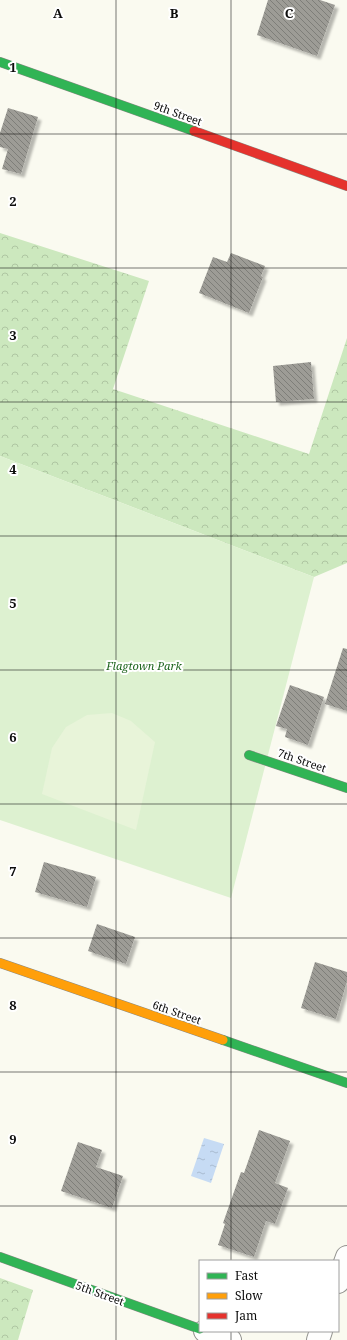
<svg xmlns="http://www.w3.org/2000/svg" width="347" height="1340" font-family="'Noto Serif',serif">
  <style>
    .forest { fill: url(#forest-crowns) }
    .park { fill: #ddf1d0 }
    .pitch { fill: #e8f4d9 }
    .water { fill: url(#water-ripples) }
    .building { fill: url(#building-back-hatch); filter: url(#shadow) }
    .lines { fill: none; stroke-linecap: round; stroke-linejoin: round }
    .street-casing { stroke: #93938f; stroke-width: 24 }
    .fast-casing { stroke: #8a8a85; stroke-width: 10 }
    .slow-casing { stroke: #8a8a85; stroke-width: 10 }
    .jam-casing { stroke: #8a8a85; stroke-width: 10 }
    .street { stroke: #fefefd; stroke-width: 22 }
    .fast { stroke: #30b455; stroke-width: 9 }
    .slow { stroke: #ff9f0a; stroke-width: 9 }
    .jam { stroke: #e5322d; stroke-width: 9 }
    .grid { fill: none; stroke: #0c0c0c; stroke-width: 1; stroke-opacity: 0.55 }
    .labels { text-anchor: middle; dominant-baseline: central; stroke-width: 4; stroke-linejoin: round; paint-order: stroke }
    .street-label { font-size: 11px; fill: #0c0c0c; stroke: #fff }
    .park-label { font-size: 11px; font-style: italic; fill: #1d641d; stroke: #fff }
    .grid-label { font-size: 13px; text-anchor: middle; font-weight: bold; fill: #0c0c0c; stroke: #fff; stroke-width: 4; stroke-linejoin: round; paint-order: stroke }
  </style>
  <defs>
    <pattern id="forest-crowns" width="20" height="18" patternUnits="userSpaceOnUse"><rect width="20" height="18" fill="#cce8be"/><path d="M2 6a3 3 0 1 1 6 0M12 15a3 3 0 1 1 6 0" fill="none" stroke="#aec6a2"/></pattern>
    <pattern id="water-ripples" width="26" height="14" patternUnits="userSpaceOnUse"><rect width="26" height="14" fill="#c6dbf4"/><path d="M2 4q2-2 4 0t4 0M15 11q2-2 4 0t4 0" fill="none" stroke="#a9bbd0"/></pattern>
    <pattern id="building-back-hatch" width="6" height="6" patternUnits="userSpaceOnUse"><rect width="6" height="6" fill="#9d9c96"/><path d="M-1 5l2 2M0 0l6 6M5-1l2 2" fill="none" stroke="#7e7e79"/></pattern>
    <filter id="shadow"><feDropShadow dx="3.5" dy="3.5" stdDeviation="1" flood-color="#0004"/></filter>
  </defs>
  <rect width="100%" height="100%" fill="#fafaf0"/>
  <!-- forest -->
  <g class="forest">
    <polygon points="0,233 149,281 113,389 309,454 347,338 347,563 314,577 0,456"/>
    <polygon points="0,1278 33,1290 18,1340 0,1340"/>
  </g>
  <!-- park -->
  <polygon class="park" points="0,456 314,577 231,898 0,820"/>
  <!-- pitch -->
  <polygon class="pitch" points="112,713 131,721 155,742 136,830 42,794 52,748 66,727 87,715"/>
  <!-- water -->
  <polygon class="water" points="204,1138 224,1144 211,1183 191,1176"/>
  <!-- building -->
  <g class="building">
    <polygon points="268,0 320,0 335,5 317,56 257,35"/>
    <polygon points="8,108 38,117 21,174 2,169 8,149 0,147 0,133"/>
    <polygon points="231,253 265,266 261,276 263,277 249,313 199,293 213,257 227,262"/>
    <polygon points="311,362 314,399 276,402 273,366"/>
    <polygon points="343,648 347,649 347,711 325,704"/>
    <polygon points="290,685 324,697 308,745 285,737 287,729 276,726"/>
    <polygon points="44,862 96,877 87,907 35,892"/>
    <polygon points="97,924 135,937 126,964 88,951"/>
    <polygon points="315,962 347,972 347,981 336,1019 301,1008"/>
    <polygon points="259,1130 290,1141 275,1183 288,1188 275,1224 266,1221 254,1257 218,1245 225,1224 223,1223 241,1172 244,1173"/>
    <polygon points="78,1142 102,1150 96,1167 123,1176 112,1208 61,1191"/>
  </g>
  <g class="lines">
    <!-- street casing -->
    <g class="street-casing">
      <g id="street">
        <polyline points="338,1282 347,1257"/>
        <polyline points="205,1331 230,1340"/>
        <polyline points="318,1340 321,1331"/>
      </g>
    </g>
    <!-- fast casing -->
    <g class="fast-casing">
      <g id="fast">
        <polyline points="0,62 194,131"/>
        <polyline points="249,755 347,788"/>
        <polyline points="223,1040 347,1083"/>
        <polyline points="0,1257 200,1329"/>
      </g>
    </g>
    <!-- slow casing -->
    <g class="slow-casing">
      <polyline id="slow" points="0,963 223,1040"/>
    </g>
    <!-- jam casing -->
    <g class="jam-casing">
      <polyline id="jam" points="194,131 347,186"/>
    </g>
    <!-- street -->
    <use href="#street" class="street"/>
    <!-- fast -->
    <use href="#fast" class="fast"/>
    <!-- slow -->
    <use href="#slow" class="slow"/>
    <!-- jam -->
    <use href="#jam" class="jam"/>
  </g>
  <!-- grid -->
  <path class="grid" d="M116,0V1340M231,0V1261M0,134H347M0,268H347M0,402H347M0,536H347M0,670H347M0,804H347M0,938H347M0,1072H347M0,1206H347M231,1331V1340"/>
  <g class="labels">
    <!-- street labels -->
    <g class="street-label">
      <text transform="translate(178 113) rotate(20)">9th Street</text>
      <text transform="translate(302 760) rotate(19)">7th Street</text>
      <text transform="translate(177 1012) rotate(19)">6th Street</text>
      <text transform="translate(100 1293) rotate(20)">5th Street</text>
    </g>
    <!-- park labels -->
    <g class="park-label">
      <text x="144" y="665">Flagtown Park</text>
    </g>
  </g>
  <g class="grid-label">
    <text x="58" y="18">A</text>
    <text x="174" y="18">B</text>
    <text x="289" y="18">C</text>
    <text x="13" y="72">1</text>
    <text x="13" y="206">2</text>
    <text x="13" y="340">3</text>
    <text x="13" y="474">4</text>
    <text x="13" y="608">5</text>
    <text x="13" y="742">6</text>
    <text x="13" y="876">7</text>
    <text x="13" y="1010">8</text>
    <text x="13" y="1144">9</text>
  </g>
  <!-- legend -->
  <rect x="199" y="1260" width="140" height="72" fill="#ffffff" stroke="#9e9e9e"/>
  <rect x="207" y="1273" width="20" height="6" fill="#30b455" stroke="#9e9e9e"/>
  <text x="235" y="1280" font-size="12" fill="#0c0c0c">Fast</text>
  <rect x="207" y="1293" width="20" height="6" fill="#ff9f0a" stroke="#9e9e9e"/>
  <text x="235" y="1300" font-size="12" fill="#0c0c0c">Slow</text>
  <rect x="207" y="1313" width="20" height="6" fill="#e5322d" stroke="#9e9e9e"/>
  <text x="235" y="1320" font-size="12" fill="#0c0c0c">Jam</text>
</svg>
